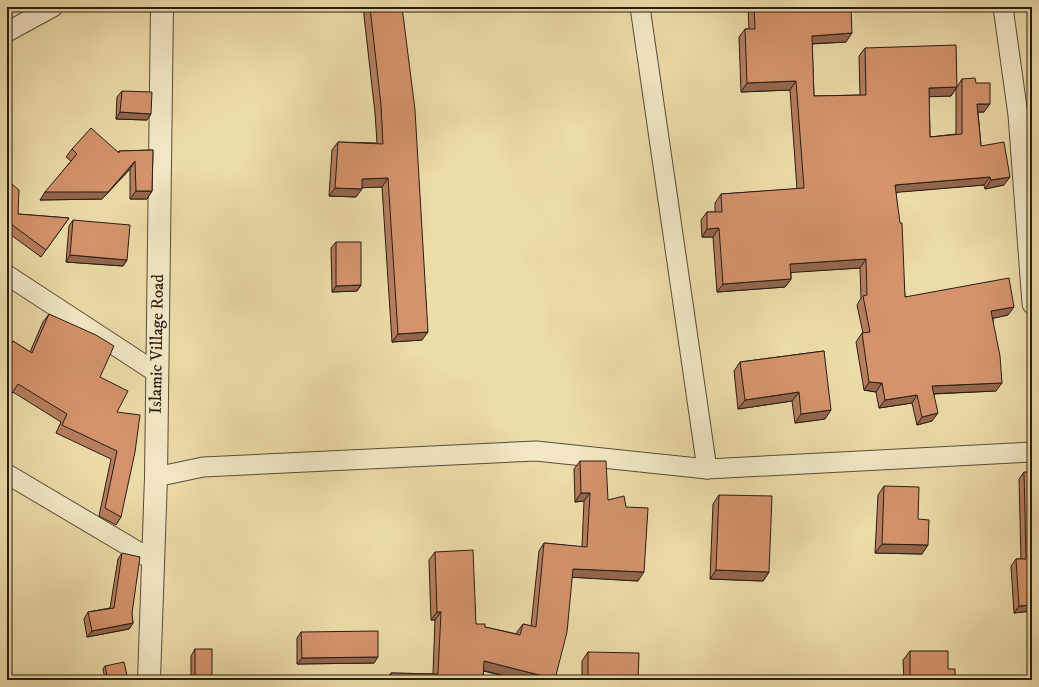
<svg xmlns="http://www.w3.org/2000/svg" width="1039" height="687" font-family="'IM FELL DW Pica',serif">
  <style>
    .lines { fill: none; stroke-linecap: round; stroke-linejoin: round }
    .minor-casing { stroke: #584d39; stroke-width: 21 }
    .tertiary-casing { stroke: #584d39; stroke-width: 24 }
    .minor { stroke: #f3e8c6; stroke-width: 19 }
    .tertiary { stroke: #f3e8c6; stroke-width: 22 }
    .wall { fill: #b67e5c; stroke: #271d14; fill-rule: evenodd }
    .shaded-wall { fill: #94674b; stroke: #271d14 }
    .building { fill: #d4936b; stroke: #271d14 }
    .labels { text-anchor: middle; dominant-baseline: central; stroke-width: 3; stroke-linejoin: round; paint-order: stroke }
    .street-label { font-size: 17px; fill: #271d14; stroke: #f3e8c6 }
  </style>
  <rect width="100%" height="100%" fill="#ecdca8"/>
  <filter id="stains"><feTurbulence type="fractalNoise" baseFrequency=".005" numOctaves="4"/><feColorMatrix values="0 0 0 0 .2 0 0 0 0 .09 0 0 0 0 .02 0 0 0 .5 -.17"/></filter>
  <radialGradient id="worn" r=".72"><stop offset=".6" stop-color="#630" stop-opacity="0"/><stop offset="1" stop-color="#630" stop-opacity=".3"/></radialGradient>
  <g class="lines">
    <!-- minor casing -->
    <g class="minor-casing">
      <g id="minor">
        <polyline points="640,7 707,469"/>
        <polyline points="1003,7 1018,115 1032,304"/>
        <polyline points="7,32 53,7"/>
        <polyline points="7,275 157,373"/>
        <polyline points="7,474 154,561"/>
        <polyline points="156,477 203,467 536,451 707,469 1032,452"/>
      </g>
    </g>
    <!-- tertiary casing -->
    <g class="tertiary-casing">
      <polyline id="tertiary" points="149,680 156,477 162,7"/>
    </g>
    <!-- minor -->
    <use href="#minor" class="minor"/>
    <!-- tertiary -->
    <use href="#tertiary" class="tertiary"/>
  </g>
  <!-- wall -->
  <g class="wall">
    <polygon points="363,7 402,7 422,340 392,342 382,187 362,187 356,197 329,196 332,150 338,142 377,143 375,113"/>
    <path d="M748,7H851L846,42L812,44L814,96L860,95L859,56L865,48L957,87L962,79L976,83L984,112H978L981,146L1004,185L985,189L984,185L896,192L905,297L1008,315L993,318L996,391L934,394L932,421L917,425L912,403L879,408L876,392L864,390L856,342L862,333H863L857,305L861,298L860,268L791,272V279L785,287L717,292L713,237H702L701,220L707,212H715V203L721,194L797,189L790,90L741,92L739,37L745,29H749ZM956,88V134L930,137L929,96H951Z"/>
    <polygon points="122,91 147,120 116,119 117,97"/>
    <polygon points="72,149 118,152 119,151 153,150 152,191 147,199 130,199 130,169 102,199 40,200 71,161 66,157"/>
    <polygon points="7,180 18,214 69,218 41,257 7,232"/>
    <polygon points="73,220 127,260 123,266 66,262 69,226"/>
    <polygon points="336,242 361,285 357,291 332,292 331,248"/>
    <polygon points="49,314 100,377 117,412 121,517 116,525 99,516 111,459 56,433 61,422 13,392 7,401 7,349 13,341 30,352 43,322"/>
    <polygon points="824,351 825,419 795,423 792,401 738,409 734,371 740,362"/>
    <polygon points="580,461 608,500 638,581 572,577 554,680 521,680 483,671 483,680 386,680 391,673 433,674 435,620 431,620 429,560 435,552 476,624 485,627 517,634 517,632 523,624 531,626 539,551 544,543 582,547 584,501 575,502 574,469"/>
    <polygon points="1024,472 1032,611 1014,613 1011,566 1016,559 1021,559 1019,479"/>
    <polygon points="884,486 918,519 922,554 875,553 878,495"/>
    <polygon points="719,495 769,572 763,581 710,579 713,504"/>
    <polygon points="122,553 133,623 129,629 87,637 84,619 88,612 110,608 118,559"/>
    <polygon points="301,632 374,663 297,664 297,638"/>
    <polygon points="195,649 212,680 191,680 191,656"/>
    <polygon points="910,651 948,669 955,680 904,680 903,660"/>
    <polygon points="588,652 638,680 582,680 582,661"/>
    <polygon points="105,666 128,680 105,680 103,669"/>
  </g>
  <!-- shaded-wall -->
  <g class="shaded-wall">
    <polygon points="852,33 846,42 806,44 812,36"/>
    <polygon points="796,81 790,90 741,92 747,83"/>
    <polygon points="957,87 951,96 923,97 929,88"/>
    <polygon points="977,104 990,104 984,112 971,112"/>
    <polygon points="120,112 151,114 147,120 116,119"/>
    <polygon points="135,161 130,169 102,199 40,200 45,192"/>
    <polygon points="990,177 984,185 889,193 895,185"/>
    <polygon points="1010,177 1004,185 985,189 991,180"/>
    <polygon points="388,178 382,187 356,188 362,179"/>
    <polygon points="335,188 362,189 356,197 329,196"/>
    <polygon points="136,191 152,191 147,199 130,199"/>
    <polygon points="719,228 713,237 702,237 707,229"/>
    <polygon points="70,255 127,260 123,266 66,262"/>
    <polygon points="866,259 860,268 784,273 790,264"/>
    <polygon points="791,279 785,287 717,292 723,284"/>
    <polygon points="361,285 357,291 332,292 336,286"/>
    <polygon points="1014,307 1008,315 986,320 991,311"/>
    <polygon points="428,332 422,340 392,342 398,334"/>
    <polygon points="869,382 882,383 876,392 864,390"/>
    <polygon points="1002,383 996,391 926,394 932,386"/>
    <polygon points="799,392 792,401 738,409 745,400"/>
    <polygon points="917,395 912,403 879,408 885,400"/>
    <polygon points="831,410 825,419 795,423 801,414"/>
    <polygon points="938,413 932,421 917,425 922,417"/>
    <polygon points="581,493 590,493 584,501 575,502"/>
    <polygon points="882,544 928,545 922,554 875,553"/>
    <polygon points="573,569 644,572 638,581 567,577"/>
    <polygon points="716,570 769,572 763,581 710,579"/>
    <polygon points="1032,605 1032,611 1014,613 1019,606"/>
    <polygon points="437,612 441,612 435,620 431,620"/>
    <polygon points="133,623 129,629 87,637 92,631"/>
    <polygon points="378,657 374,663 297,664 302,658"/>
    <polygon points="484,661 555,679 554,680 521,680 478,669"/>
  </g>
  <!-- building -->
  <g class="building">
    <polygon points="370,7 402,7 415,110 428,332 398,334 388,178 362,179 362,189 335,188 338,142 383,144 381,105"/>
    <polygon points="754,7 851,7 852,33 812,36 814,96 866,95 865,48 956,45 957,87 929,88 930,137 962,134 962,79 975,78 976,83 990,83 990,104 977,104 981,146 1004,142 1010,177 991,180 990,177 895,185 900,223 902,223 905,297 1009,278 1014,307 991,311 1000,356 1002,383 932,386 938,413 922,417 917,395 885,400 882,383 869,382 862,333 870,332 863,296 867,295 866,259 790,264 791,279 723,284 719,228 707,229 707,212 722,212 721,194 804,188 796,81 747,83 745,29 755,29"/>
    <polygon points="122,91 152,92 151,114 120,112"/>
    <polygon points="91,128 119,153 119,151 153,150 152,191 136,191 135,161 108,192 45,192 77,154 72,149"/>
    <polygon points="7,180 19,190 18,214 69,218 46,250 7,221"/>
    <polygon points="73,220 130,225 127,260 70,255"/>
    <polygon points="336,242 361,242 361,285 336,286"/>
    <polygon points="49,314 96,335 114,346 100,377 128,391 117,412 140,415 135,452 121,517 105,508 117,451 62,425 67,414 18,384 7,401 7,351 13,341 32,353"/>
    <polygon points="824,351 831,410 801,414 799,392 745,400 740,362"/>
    <polygon points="580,461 606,461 608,500 624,496 626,507 648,508 644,572 573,569 567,632 555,679 484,661 483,680 391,680 391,673 438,674 441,612 437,612 435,552 473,550 476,624 485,624 485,627 520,635 523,624 536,627 544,543 587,547 590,493 581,493"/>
    <polygon points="1024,472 1032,472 1032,605 1019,606 1016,559 1026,559"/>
    <polygon points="884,486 919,487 918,519 929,520 928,545 882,544"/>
    <polygon points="719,495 772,496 769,572 716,570"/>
    <polygon points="122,553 140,557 132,613 133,623 92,631 88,612 114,608"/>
    <polygon points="378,631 378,657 302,658 301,632"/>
    <rect x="195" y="649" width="17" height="31"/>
    <polygon points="910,651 948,651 948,669 955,669 955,680 910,680"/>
    <polygon points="588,652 639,653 638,680 588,680"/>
    <polygon points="124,662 128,680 108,680 105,666"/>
  </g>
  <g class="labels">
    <!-- street labels -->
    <g class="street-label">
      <text transform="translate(157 344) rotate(-89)">Islamic Village Road</text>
    </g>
  </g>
  <!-- margin -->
  <rect width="1039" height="687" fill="none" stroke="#ecdca8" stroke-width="24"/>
  <rect x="8" y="8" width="1023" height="671" fill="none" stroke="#271d14" stroke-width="2"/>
  <rect x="12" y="12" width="1015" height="663" fill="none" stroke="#271d14"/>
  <rect width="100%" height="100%" filter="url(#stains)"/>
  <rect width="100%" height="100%" fill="url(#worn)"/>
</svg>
